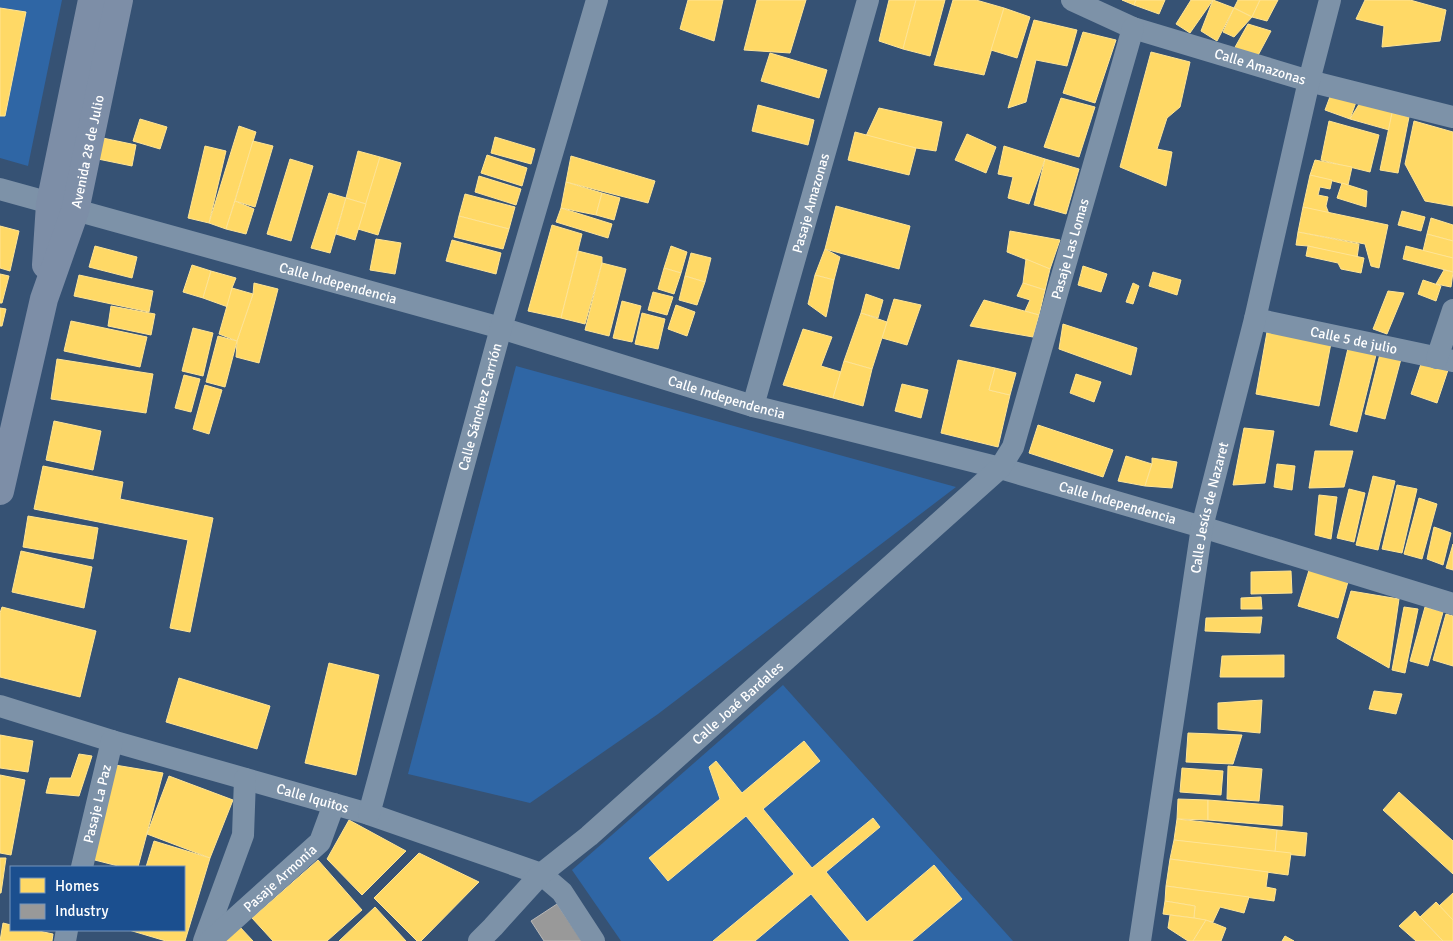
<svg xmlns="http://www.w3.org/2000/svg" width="1453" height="941" font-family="Signika,sans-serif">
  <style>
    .green { fill: #2f66a5 }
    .homes { fill: #ffd966; stroke: #ffe494 }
    .industry { fill: #999; stroke: #b8b8b8 }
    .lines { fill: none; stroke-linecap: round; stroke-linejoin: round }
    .minor { stroke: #7d92a8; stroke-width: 22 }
    .major { stroke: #7d8ea7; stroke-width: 28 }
    .labels { text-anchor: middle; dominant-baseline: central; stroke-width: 5; stroke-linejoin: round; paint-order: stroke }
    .street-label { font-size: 14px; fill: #fff; stroke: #1b4f8f }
  </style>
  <rect width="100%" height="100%" fill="#365274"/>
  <!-- green -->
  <g class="green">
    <polygon points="0,0 62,0 28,166 0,158"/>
    <polygon points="516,366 956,487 658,714 530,803 408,774"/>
    <polygon points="783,685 1013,941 621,941 572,870"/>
  </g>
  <!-- homes -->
  <g class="homes">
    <polygon points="688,0 723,0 714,41 680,29"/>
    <polygon points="757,0 806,0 790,53 744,50"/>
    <polygon points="889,0 916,0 903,49 879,41"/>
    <polygon points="916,0 945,0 930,56 903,49"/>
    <polygon points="953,0 976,0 1004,8 984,75 934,65"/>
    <polygon points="1122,0 1136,0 1134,5"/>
    <polygon points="1136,0 1165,0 1159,14 1134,5"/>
    <polygon points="1191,0 1213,0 1190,33 1176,24"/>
    <polygon points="1213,0 1234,8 1217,41 1201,31"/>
    <polygon points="1238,0 1260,0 1252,17 1234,8"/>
    <polygon points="1260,0 1278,0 1267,21 1252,17"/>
    <polygon points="1365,0 1410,0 1446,10 1440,41 1382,47 1384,26 1356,19"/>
    <polygon points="0,8 26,12 5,116 0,116"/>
    <polygon points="1004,8 1030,17 1017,58 991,50"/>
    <polygon points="1234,8 1252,17 1234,37 1223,32"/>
    <polygon points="1034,20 1077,30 1067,66 1036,60 1026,102 1008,108"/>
    <polygon points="1248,24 1271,31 1255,61 1234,49"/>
    <polygon points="1083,32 1116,40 1095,103 1063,93"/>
    <polygon points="1151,52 1190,62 1180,107 1167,118 1157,149 1172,152 1166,186 1120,167"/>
    <polygon points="770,53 827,70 819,98 761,81"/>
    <polygon points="1331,94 1356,102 1350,119 1325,110"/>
    <polygon points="1061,98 1095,107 1079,157 1044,147"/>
    <polygon points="1361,101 1394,110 1392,113 1389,130 1350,119"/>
    <polygon points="758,105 814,120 808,145 752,131"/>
    <polygon points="879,108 942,122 936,151 916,148 866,136"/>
    <polygon points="1392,113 1409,117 1398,173 1380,170"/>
    <polygon points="140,119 167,127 160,149 133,141"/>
    <polygon points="1329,121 1379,135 1370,172 1321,160"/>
    <polygon points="1414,121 1453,132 1453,206 1425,201 1405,164"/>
    <polygon points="239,126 256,132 226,229 209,223"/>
    <polygon points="855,132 916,148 909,175 848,160"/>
    <polygon points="967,134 996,147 986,173 955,160"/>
    <polygon points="98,137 136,145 132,166 93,158"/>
    <polygon points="495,137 535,149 531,164 491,153"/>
    <polygon points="253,141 273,146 255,207 235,201"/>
    <polygon points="205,146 226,151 209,223 188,218"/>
    <polygon points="1004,146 1045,159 1029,204 1008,198 1013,177 998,174"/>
    <polygon points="358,151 380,157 366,204 346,198"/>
    <polygon points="487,155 527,168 522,186 481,173"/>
    <polygon points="571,156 655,181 648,203 566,182"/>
    <polygon points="380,157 401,163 378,235 358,229"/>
    <polygon points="290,159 313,166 291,241 267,234"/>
    <polygon points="1045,159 1079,169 1066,214 1034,205"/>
    <polygon points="1315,160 1352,167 1348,185 1310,175"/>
    <polygon points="1310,175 1332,180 1330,189 1320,187 1318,195 1328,197 1326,206 1329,214 1303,207"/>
    <polygon points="479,176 521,189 516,205 475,192"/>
    <polygon points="566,182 602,193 596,215 561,208"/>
    <polygon points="1342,183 1367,191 1366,207 1337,198"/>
    <polygon points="329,193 346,198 330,253 311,248"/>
    <polygon points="602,193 620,198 614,220 596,215"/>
    <polygon points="465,194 515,207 509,229 459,216"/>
    <polygon points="346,198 366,204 355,240 336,234"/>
    <polygon points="235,201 254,209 246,234 226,229"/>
    <polygon points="836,206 910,226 899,269 825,249"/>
    <polygon points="1303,207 1388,225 1379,268 1371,266 1365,244 1298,232"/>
    <polygon points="561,208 612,224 608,238 556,222"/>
    <polygon points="1402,211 1425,217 1421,231 1398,225"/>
    <polygon points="459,216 509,229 503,249 454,237"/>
    <polygon points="1431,218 1453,225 1453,241 1427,234"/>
    <polygon points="552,225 582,234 561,318 528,311"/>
    <polygon points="0,226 19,231 10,271 0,268"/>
    <polygon points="1010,231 1060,240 1050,269 1007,252"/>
    <polygon points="1298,232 1359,244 1357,258 1308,246 1296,245"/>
    <polygon points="1427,234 1453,241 1453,258 1423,251"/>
    <polygon points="376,239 401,243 395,274 370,270"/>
    <polygon points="452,240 501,253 496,274 446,261"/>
    <polygon points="95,246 137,257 132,278 89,267"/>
    <polygon points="671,246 687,252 681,273 664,268"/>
    <polygon points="1308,246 1364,258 1361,273 1341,269 1338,263 1306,256"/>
    <polygon points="1406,246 1453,258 1453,272 1403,259"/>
    <polygon points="825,249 840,257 834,280 815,275"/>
    <polygon points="578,251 602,257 602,263 585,324 561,318"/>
    <polygon points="691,253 711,258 705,282 685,276"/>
    <polygon points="1026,259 1050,269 1045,290 1023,283"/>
    <polygon points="602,263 626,269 609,336 585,330"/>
    <polygon points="192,265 211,271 203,298 183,292"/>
    <polygon points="1083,266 1107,274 1101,292 1078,285"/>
    <polygon points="664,268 681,273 674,294 658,289"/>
    <polygon points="1444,270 1453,272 1451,287 1436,284"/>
    <polygon points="211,271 236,278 232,288 228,307 203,298"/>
    <polygon points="1153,272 1181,280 1177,295 1149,286"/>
    <polygon points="0,274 9,276 2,303 0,303"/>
    <polygon points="79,275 153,291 149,312 74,296"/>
    <polygon points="815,275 834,280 826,317 808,304"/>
    <polygon points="685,276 705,282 697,305 679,300"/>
    <polygon points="1423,280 1441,286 1436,301 1418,294"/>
    <polygon points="254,283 278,289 259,363 236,357 237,341 253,294"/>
    <polygon points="1023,283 1045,290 1039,315 1025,311 1030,300 1017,296"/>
    <polygon points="1133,283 1139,286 1133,304 1126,302"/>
    <polygon points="232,288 253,294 237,341 219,334"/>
    <polygon points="1388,291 1404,293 1387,334 1373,329"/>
    <polygon points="653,292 673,297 667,315 648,310"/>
    <polygon points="866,294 883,300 878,318 861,313"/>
    <polygon points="894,299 921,305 907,345 882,338"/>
    <polygon points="984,300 1039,315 1033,337 970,326"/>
    <polygon points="622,301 641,306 632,342 613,338"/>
    <polygon points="676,305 695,312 687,336 668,329"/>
    <polygon points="111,306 155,314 151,335 108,326"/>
    <polygon points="0,308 6,309 2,326 0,326"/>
    <polygon points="642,313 665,319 658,349 635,344"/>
    <polygon points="861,313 887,322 872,369 844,361"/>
    <polygon points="71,321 147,337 140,367 64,351"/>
    <polygon points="1063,324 1137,348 1131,375 1059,349"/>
    <polygon points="193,328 213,333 203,376 182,371"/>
    <polygon points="803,329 832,337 821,366 841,372 833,398 783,385"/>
    <polygon points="1267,332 1331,343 1319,406 1256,394"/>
    <polygon points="218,336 237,341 225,387 206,382"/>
    <polygon points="1349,344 1377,351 1357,432 1330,425"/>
    <polygon points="1380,354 1401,359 1385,419 1365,414"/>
    <polygon points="57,359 153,374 146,413 51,399"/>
    <polygon points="958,360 995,368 989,390 1010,395 998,447 941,433"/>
    <polygon points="844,361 872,369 863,406 833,398"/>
    <polygon points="1422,361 1448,370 1437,403 1411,394"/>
    <polygon points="995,368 1016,373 1010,395 989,390"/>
    <polygon points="1076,374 1101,382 1094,402 1070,393"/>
    <polygon points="184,375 200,379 191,412 175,408"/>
    <polygon points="902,384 928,390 921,418 895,411"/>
    <polygon points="205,385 222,390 209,434 193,429"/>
    <polygon points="54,421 101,431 93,470 46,460"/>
    <polygon points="1038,425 1113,450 1103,477 1029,453"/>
    <polygon points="1244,428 1274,431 1265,483 1233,485"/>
    <polygon points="1315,451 1353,451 1344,487 1309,488"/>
    <polygon points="1126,456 1152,464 1145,486 1118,481"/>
    <polygon points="1152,458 1177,462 1172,488 1145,486 1152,464"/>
    <polygon points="1277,464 1295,466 1292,490 1274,487"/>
    <polygon points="43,466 123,482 120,499 213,518 190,632 170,628 188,540 34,509"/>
    <polygon points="1373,476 1395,481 1378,550 1356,545"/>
    <polygon points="1397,485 1417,489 1402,553 1382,549"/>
    <polygon points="1349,489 1365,493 1354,542 1337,538"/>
    <polygon points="1319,495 1337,497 1331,539 1315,535"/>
    <polygon points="1419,498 1437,504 1422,559 1404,554"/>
    <polygon points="28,516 98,528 93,559 23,547"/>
    <polygon points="1434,527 1451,533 1443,565 1427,559"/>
    <polygon points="1453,544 1453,570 1446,568"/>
    <polygon points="21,551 92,567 84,608 12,592"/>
    <polygon points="1310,567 1349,578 1338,618 1298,606"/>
    <polygon points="1291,571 1292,593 1251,594 1251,572"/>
    <polygon points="1351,591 1399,599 1389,668 1337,638"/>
    <polygon points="1261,597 1262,609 1241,609 1241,598"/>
    <polygon points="2,607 96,631 80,697 0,677 0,613"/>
    <polygon points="1404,607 1418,609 1405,673 1392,670"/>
    <polygon points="1425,607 1443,612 1428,666 1410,661"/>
    <polygon points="1446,614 1453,616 1453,666 1433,660"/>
    <polygon points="1262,617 1260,633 1205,631 1206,618"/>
    <polygon points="1284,655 1284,677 1220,677 1222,656"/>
    <polygon points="329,663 379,675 356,775 305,763"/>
    <polygon points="179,678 270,706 257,749 166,722"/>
    <polygon points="1374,691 1402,694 1396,714 1369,709"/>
    <polygon points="1262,700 1260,733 1218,729 1218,703"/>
    <polygon points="1188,733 1242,735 1233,764 1186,762"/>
    <polygon points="0,735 33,741 28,772 0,768"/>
    <polygon points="804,741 820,761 763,809 812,868 873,818 880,827 826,872 867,922 934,865 962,899 912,941 850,941 811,894 755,941 713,941 794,874 746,816 668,881 649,858 720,799 709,767 716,761 742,793"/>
    <polygon points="79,754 92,756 79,796 46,793 50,778 71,778"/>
    <polygon points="115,765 163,773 138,867 122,867 87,858"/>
    <polygon points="1228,766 1262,769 1259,801 1227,799"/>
    <polygon points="1182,768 1223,771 1221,795 1180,792"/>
    <polygon points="0,775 25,780 11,855 0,853"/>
    <polygon points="169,776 233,800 210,858 147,834"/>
    <polygon points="1399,792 1453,841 1453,874 1383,810"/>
    <polygon points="1178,799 1208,800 1208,820 1177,819"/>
    <polygon points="1208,800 1283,806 1282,826 1208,820"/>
    <polygon points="1177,819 1277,830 1275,853 1174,840"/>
    <polygon points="349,820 406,851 362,895 327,859"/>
    <polygon points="1277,830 1307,833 1305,856 1275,853"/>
    <polygon points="1174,840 1291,853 1288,875 1170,859"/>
    <polygon points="154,841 210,858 185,941 166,941 129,930 184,930 184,867 146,867"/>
    <polygon points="419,853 479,882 421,941 417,941 374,898"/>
    <polygon points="0,858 6,858 1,893 0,893"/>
    <polygon points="1170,859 1268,872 1266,887 1276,889 1274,901 1166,886"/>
    <polygon points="318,860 362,910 327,941 273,941 252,918"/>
    <polygon points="1166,886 1249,897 1244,913 1220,907 1213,922 1194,918 1195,906 1165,901"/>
    <polygon points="1453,893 1453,921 1439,906"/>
    <polygon points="1165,901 1195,906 1194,918 1163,914"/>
    <polygon points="1436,902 1453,920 1453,941 1443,941 1420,917"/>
    <polygon points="375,907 406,941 339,941"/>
    <polygon points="1415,911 1420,917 1443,941 1416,941 1399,926"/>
    <polygon points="1170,915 1194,918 1206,920 1193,941 1188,941 1168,928"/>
    <polygon points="1206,920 1226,928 1221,941 1193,941"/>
    <polygon points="3,923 11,925 11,930 34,930 53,934 52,941 0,941"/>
    <polygon points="239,926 253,941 223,941"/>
    <polygon points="1285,936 1294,941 1282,941"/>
  </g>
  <!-- industry -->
  <polygon class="industry" points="557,904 582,941 544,941 531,921"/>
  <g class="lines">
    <!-- minor -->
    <g class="minor">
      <path id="s1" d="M1072,0L1133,28L1309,81L1453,117"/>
      <path id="s2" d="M0,189L501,328L753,406L1000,468L1202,527L1453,604"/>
      <path id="s3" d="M1255,319L1453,361"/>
      <polyline points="1437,358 1453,310"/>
      <path id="s4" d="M753,406L868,0"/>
      <path id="s5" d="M0,706L112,741L369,814L541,874L562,892L594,941"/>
      <path id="s6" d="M369,814L501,328L597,0"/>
      <path id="s7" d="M82,867L112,741"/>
      <polyline points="65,941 67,930"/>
      <polyline points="204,941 243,835 245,779"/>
      <path id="s8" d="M210,941L320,842L334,804"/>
      <path id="s9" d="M479,941L493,927L541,874L589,836L1000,468L1013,447L1133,28"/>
      <path id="s10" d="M1140,941L1202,527L1255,319L1309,81L1330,0"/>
    </g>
    <!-- major -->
    <g class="major">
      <polyline points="46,265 50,204 92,0"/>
      <path id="s11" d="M0,491L44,299L75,211L119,0"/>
    </g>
  </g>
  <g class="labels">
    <!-- street labels -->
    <g class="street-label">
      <text stroke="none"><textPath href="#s1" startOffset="200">Calle Amazonas</textPath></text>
      <text stroke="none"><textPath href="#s11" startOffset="351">Avenida 28 de Julio</textPath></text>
      <text stroke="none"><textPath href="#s4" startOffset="211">Pasaje Amazonas</textPath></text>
      <text stroke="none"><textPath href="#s9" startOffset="935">Pasaje Las Lomas</textPath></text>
      <text stroke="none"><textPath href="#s2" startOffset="351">Calle Independencia</textPath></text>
      <text stroke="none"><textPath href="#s3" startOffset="101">Calle 5 de julio</textPath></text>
      <text stroke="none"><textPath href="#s2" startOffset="756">Calle Independencia</textPath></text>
      <text stroke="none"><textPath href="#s6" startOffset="422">Calle Sánchez Carrión</textPath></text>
      <text stroke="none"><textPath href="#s2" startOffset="1161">Calle Independencia</textPath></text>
      <text stroke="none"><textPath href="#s10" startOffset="439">Calle Jesús de Nazaret</textPath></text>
      <text stroke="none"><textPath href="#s9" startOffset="352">Calle Joaé Bardales</textPath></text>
      <text stroke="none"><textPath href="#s5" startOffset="326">Calle Iquitos</textPath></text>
      <text stroke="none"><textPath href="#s7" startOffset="65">Pasaje La Paz</textPath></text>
      <text stroke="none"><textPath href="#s8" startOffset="94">Pasaje Armonía</textPath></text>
    </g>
  </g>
  <!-- legend -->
  <rect x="10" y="866" width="175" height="65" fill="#1b4f8f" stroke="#7695bc"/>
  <rect x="20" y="878" width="25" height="15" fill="#ffd966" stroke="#7695bc"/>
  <text x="55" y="891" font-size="15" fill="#ffffff">Homes</text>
  <rect x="20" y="904" width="25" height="15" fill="#999999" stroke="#7695bc"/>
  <text x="55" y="916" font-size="15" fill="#ffffff">Industry</text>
</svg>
